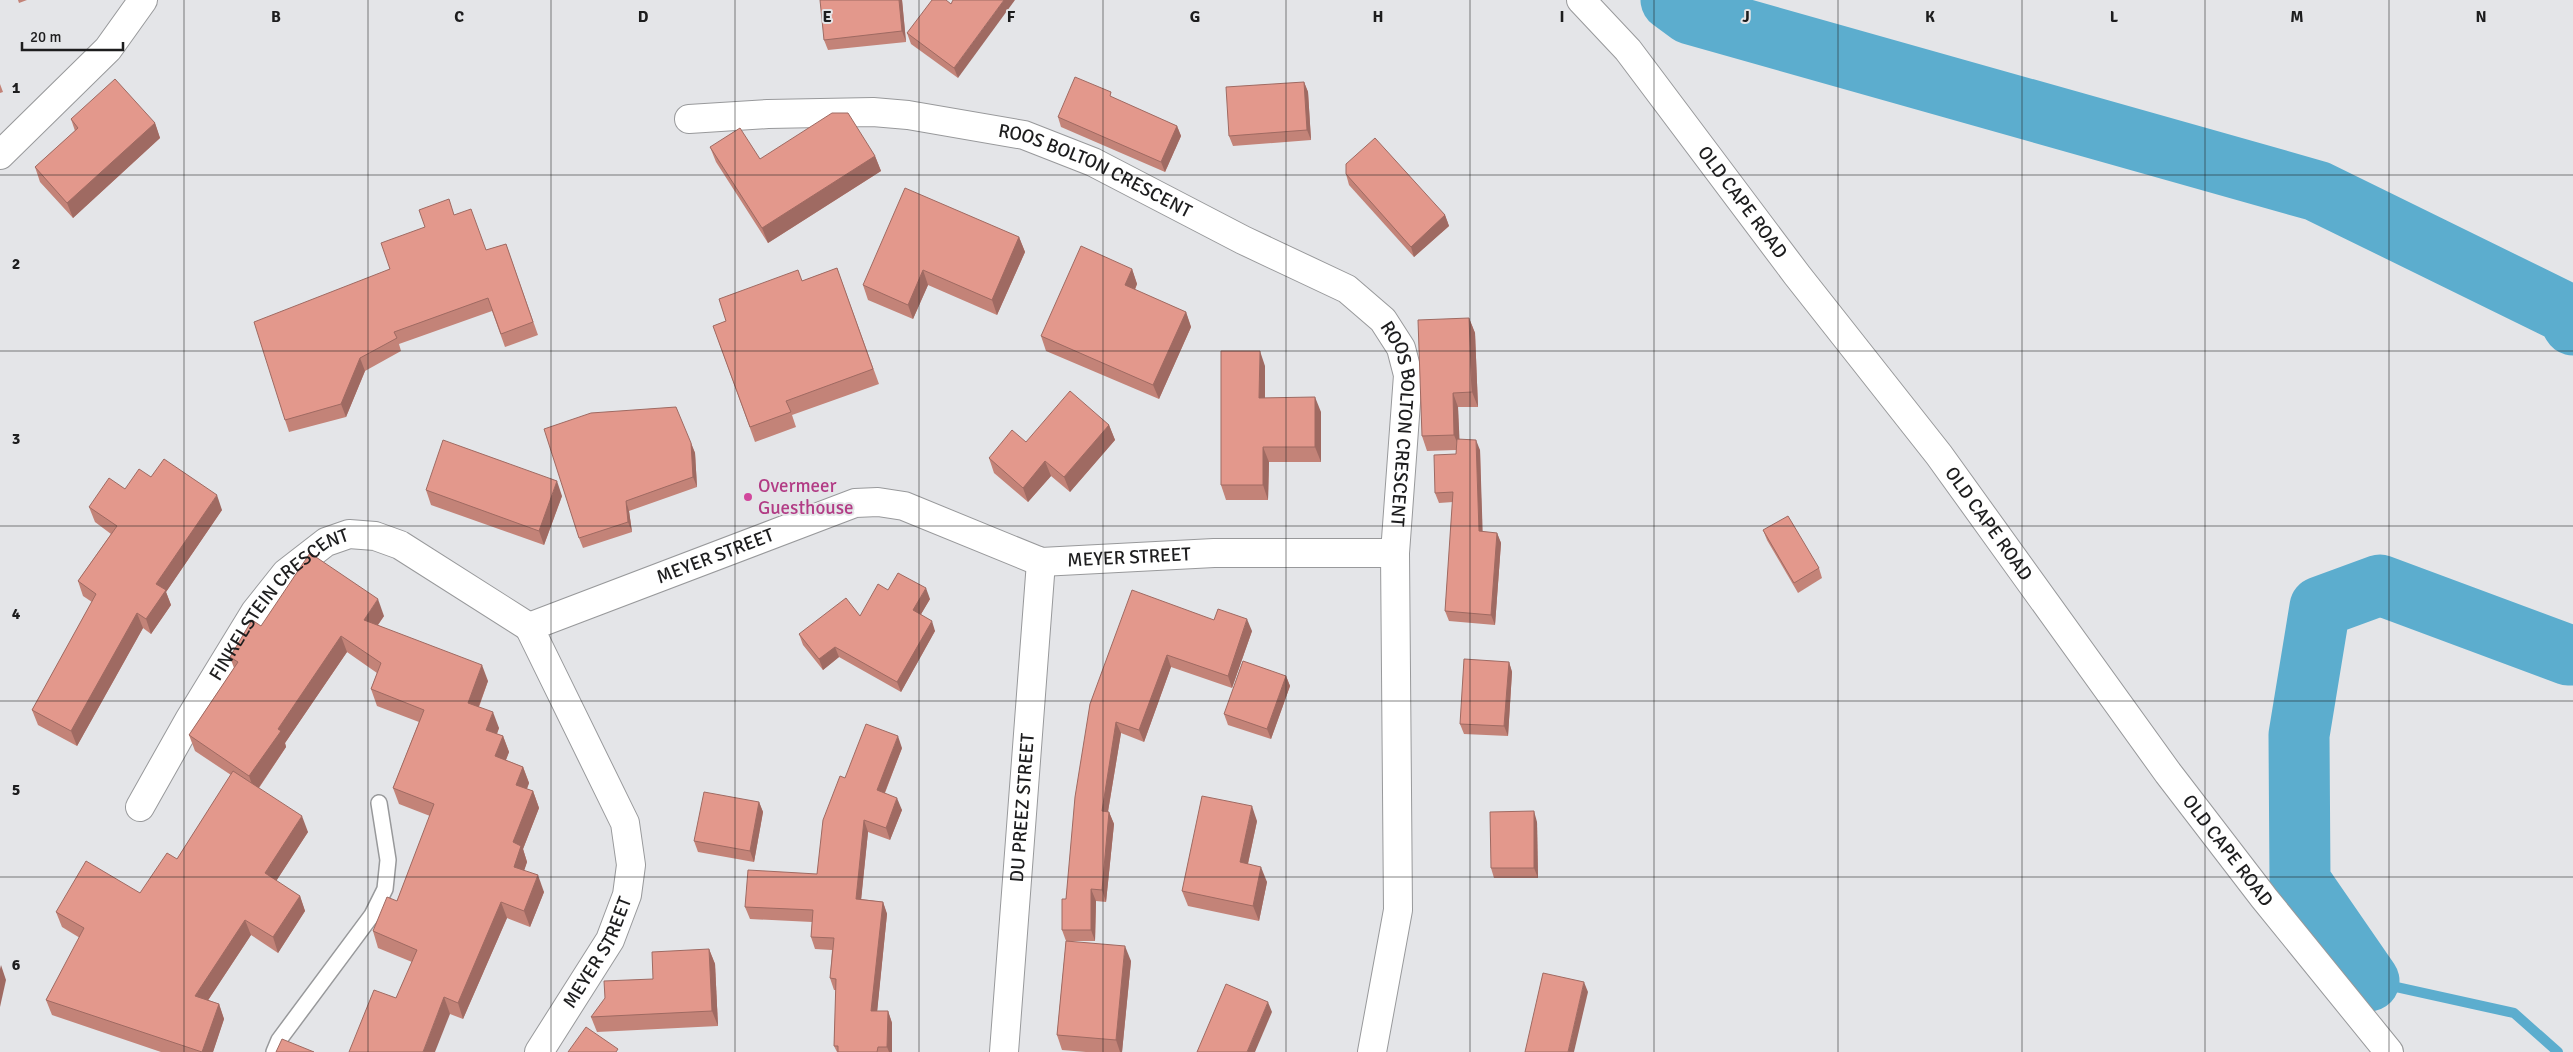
<svg xmlns="http://www.w3.org/2000/svg" width="2573" height="1052" font-family="Signika,sans-serif">
  <style>
    .lines { fill: none; stroke-linecap: round; stroke-linejoin: round }
    .stream { stroke: #5cadce; stroke-width: 10 }
    .river { stroke: #5cadce; stroke-width: 61 }
    .lane-casing { stroke: #98999b; stroke-width: 18 }
    .street-casing { stroke: #98999b; stroke-width: 30 }
    .secondary-casing { stroke: #98999b; stroke-width: 30 }
    .lane { stroke: #fff; stroke-width: 15 }
    .street { stroke: #fff; stroke-width: 28 }
    .secondary { stroke: #fff; stroke-width: 28 }
    .wall { fill: #c38378 }
    .shaded-wall { fill: #9f6a62 }
    .building { fill: #e3988c; stroke: #9f6a62 }
    .grid { fill: none; stroke: #1d1d1e; stroke-width: 1; stroke-opacity: 0.55 }
    .hotel-dot { fill: #d1479c; stroke: #e4e5e8; stroke-width: 2 }
    .labels { text-anchor: middle; dominant-baseline: central; stroke-width: 4; stroke-linejoin: round; paint-order: stroke }
    .street-label { font-size: 19px; fill: #1d1d1e; stroke: #e4e5e8 }
    .hotel-label { font-size: 19px; fill: #b23c85; stroke: #e4e5e8; text-anchor: start }
    .grid-label { font-size: 16px; text-anchor: middle; font-weight: bold; fill: #1d1d1e; stroke: #e4e5e8; stroke-width: 4; stroke-linejoin: round; paint-order: stroke }
  </style>
  <rect width="100%" height="100%" fill="#e4e5e8"/>
  <g class="lines">
    <!-- stream -->
    <polyline class="stream" points="2369,981 2514,1013 2558,1052"/>
    <!-- river -->
    <g class="river">
      <polyline points="1671,0 1690,14 2317,191 2566,313 2573,325"/>
      <polyline points="2369,981 2300,881 2299,735 2320,607 2380,585 2568,655 2573,655"/>
    </g>
    <!-- lane casing -->
    <g class="lane-casing">
      <polyline id="lane" points="274,1052 279,1040 372,915 385,889 388,860 379,803"/>
    </g>
    <!-- street casing -->
    <g class="street-casing">
      <g id="street">
        <path id="s1" d="M689,119L768,114L873,112L908,115L1024,135L1093,162L1243,240L1347,289L1383,320L1401,348L1408,375L1395,553L1398,910L1372,1052"/>
        <polyline points="0,155 108,49 143,0"/>
        <path id="s2" d="M140,807L189,720L255,612L286,573L326,542L349,534L375,536L400,545L529,627"/>
        <path id="s3" d="M539,1052L610,940L627,895L631,865L625,823L529,627L855,503L878,502L904,506L1041,562L1214,553H1395"/>
        <path id="s4" d="M1004,1052L1041,562"/>
      </g>
    </g>
    <!-- secondary casing -->
    <g class="secondary-casing">
      <g id="secondary">
        <path id="s5" d="M1581,0L1628,50L1797,275L1939,455L2168,773L2264,898L2389,1052"/>
      </g>
    </g>
    <!-- lane -->
    <use href="#lane" class="lane"/>
    <!-- street -->
    <use href="#street" class="street"/>
    <!-- secondary -->
    <use href="#secondary" class="secondary"/>
  </g>
  <!-- wall -->
  <g class="wall">
    <polygon points="18,0 27,0 19,3"/>
    <polygon points="902,0 906,42 828,50 824,40"/>
    <polygon points="951,4 958,78 911,44 907,33"/>
    <polygon points="1304,82 1308,92 1311,140 1233,146 1229,136"/>
    <polygon points="0,84 3,92 0,93"/>
    <polygon points="1113,98 1177,126 1181,136 1165,172 1061,127 1058,117"/>
    <polygon points="71,119 155,123 160,138 73,218 40,182 35,167 75,131"/>
    <polygon points="710,147 760,159 875,156 881,171 768,243 716,162"/>
    <polygon points="1346,174 1445,215 1449,226 1414,257 1349,185"/>
    <polygon points="454,215 486,250 506,244 538,335 505,347 492,311 399,344 401,351 365,371 346,417 289,432 285,420 390,269 425,227"/>
    <polygon points="1019,237 1025,252 997,315 928,285 913,319 868,300 863,285"/>
    <polygon points="837,268 879,384 792,415 796,427 755,442 713,326 726,321 802,281"/>
    <polygon points="1132,269 1137,284 1135,290 1186,312 1191,327 1159,399 1046,351 1041,336"/>
    <polygon points="1469,318 1475,333 1478,407 1458,407 1459,439 1480,450 1482,532 1497,533 1501,543 1495,625 1449,621 1445,611 1453,502 1439,503 1435,493 1456,454 1456,450 1427,451 1422,436"/>
    <polygon points="1265,366 1265,398 1321,412 1321,462 1269,462 1268,500 1226,500 1221,485"/>
    <polygon points="1109,425 1115,440 1070,492 1051,476 1028,502 994,473 989,458 1026,442"/>
    <polygon points="691,443 695,453 697,487 629,511 632,532 583,548 579,538"/>
    <polygon points="151,477 222,510 166,592 171,605 151,634 143,628 77,746 38,725 32,710 92,602 83,596 78,581 111,534 95,522 89,507"/>
    <polygon points="426,490 562,496 544,545 431,505"/>
    <polygon points="1763,530 1819,568 1822,578 1798,593 1767,540"/>
    <polygon points="888,590 930,599 921,614 935,631 901,692 839,657 823,670 803,645 799,634 860,616"/>
    <polygon points="384,616 378,625 488,681 479,707 499,728 497,734 503,736 509,752 506,760 523,767 529,783 527,789 533,791 539,808 523,849 527,862 524,870 544,892 530,927 507,918 463,1019 450,1014 396,998 412,962 378,948 373,931 397,901 430,816 399,804 393,788 419,722 377,706 371,689 377,673 347,652 285,743 286,747 259,788 308,832 276,881 300,896 305,911 278,953 251,935 208,1000 219,1004 224,1019 213,1052 161,1052 52,1015 46,1000 80,938 62,927 56,912 140,893 177,859 231,775 195,751 189,735 234,668 230,657 261,626"/>
    <polygon points="1214,620 1252,631 1232,688 1171,667 1144,742 1121,733 1108,812 1109,812 1114,824 1106,902 1096,901 1095,941 1071,941 1131,961 1122,1052 1086,1052 1062,1050 1057,1035 1066,941 1062,930 1090,704"/>
    <polygon points="1509,662 1512,672 1508,736 1464,734 1460,724"/>
    <polygon points="1286,676 1290,686 1271,739 1228,725 1224,714"/>
    <polygon points="902,748 885,793 902,810 890,840 868,832 861,899 883,902 887,914 877,1011 888,1011 892,1023 892,1052 837,1052 834,1046 836,990 834,990 830,978 832,950 815,949 811,937 812,922 750,919 745,907 817,874 845,778"/>
    <polygon points="759,802 763,812 754,862 698,852 694,841"/>
    <polygon points="1257,821 1248,864 1267,882 1259,921 1188,906 1182,891"/>
    <polygon points="1537,822 1538,878 1494,878 1491,868"/>
    <polygon points="709,949 715,964 718,1026 597,1032 591,1017 653,979"/>
  </g>
  <!-- shaded-wall -->
  <g class="shaded-wall">
    <polygon points="899,0 902,0 906,42 902,31"/>
    <polygon points="1004,0 1015,0 958,78 954,68"/>
    <polygon points="1304,82 1308,92 1311,140 1307,130"/>
    <polygon points="155,123 160,138 73,218 67,203"/>
    <polygon points="1177,126 1181,136 1165,172 1161,162"/>
    <polygon points="875,156 881,171 768,243 762,228"/>
    <polygon points="1445,215 1449,226 1414,257 1411,247"/>
    <polygon points="1019,237 1025,252 997,315 992,300"/>
    <polygon points="1132,269 1137,284 1130,300 1125,285"/>
    <polygon points="923,270 928,285 913,319 908,305"/>
    <polygon points="1186,312 1191,327 1159,399 1153,385"/>
    <polygon points="1469,318 1475,333 1478,407 1472,392"/>
    <polygon points="1260,351 1265,366 1265,413 1259,398"/>
    <polygon points="360,358 365,371 346,417 341,404"/>
    <polygon points="1453,393 1458,407 1460,450 1454,435"/>
    <polygon points="1315,397 1321,412 1321,462 1315,447"/>
    <polygon points="1109,425 1115,440 1070,492 1064,477"/>
    <polygon points="1476,440 1480,450 1483,542 1479,531"/>
    <polygon points="691,443 695,453 697,487 693,477"/>
    <polygon points="1263,447 1269,462 1268,500 1263,485"/>
    <polygon points="1045,461 1051,476 1028,502 1023,488"/>
    <polygon points="557,481 562,496 544,545 539,531"/>
    <polygon points="217,495 222,510 166,592 171,605 151,634 146,619 156,584"/>
    <polygon points="626,501 629,511 632,532 628,522"/>
    <polygon points="1497,533 1501,543 1495,625 1491,615"/>
    <polygon points="926,588 930,599 917,621 913,610"/>
    <polygon points="378,599 384,616 370,636 364,620"/>
    <polygon points="137,613 143,628 77,746 71,731"/>
    <polygon points="1247,619 1252,631 1232,688 1228,676"/>
    <polygon points="932,621 935,631 901,692 897,682"/>
    <polygon points="341,636 347,652 285,743 286,747 255,793 249,776 278,729"/>
    <polygon points="835,647 839,657 823,670 819,659"/>
    <polygon points="1167,655 1171,667 1144,742 1139,730"/>
    <polygon points="1509,662 1512,672 1508,736 1504,726"/>
    <polygon points="482,665 488,681 474,719 468,703"/>
    <polygon points="1286,676 1290,686 1271,739 1267,729"/>
    <polygon points="493,712 499,728 492,746 486,730"/>
    <polygon points="1116,722 1121,733 1106,823 1102,811"/>
    <polygon points="503,736 509,752 501,772 495,756"/>
    <polygon points="898,736 902,748 881,802 877,790"/>
    <polygon points="523,767 529,783 522,801 516,785"/>
    <polygon points="533,791 539,808 523,849 527,862 520,883 514,867 513,842"/>
    <polygon points="897,798 902,810 890,840 886,828"/>
    <polygon points="759,802 763,812 754,862 750,851"/>
    <polygon points="1252,806 1257,821 1245,877 1240,862"/>
    <polygon points="1534,811 1537,822 1538,878 1534,868"/>
    <polygon points="1109,812 1114,824 1106,902 1102,890"/>
    <polygon points="302,816 308,832 271,889 265,873"/>
    <polygon points="864,820 868,832 860,911 856,899"/>
    <polygon points="1261,867 1267,882 1259,921 1253,906"/>
    <polygon points="538,875 544,892 530,927 524,911"/>
    <polygon points="1091,889 1096,901 1095,941 1091,930"/>
    <polygon points="300,896 305,911 278,953 273,937"/>
    <polygon points="501,902 507,918 463,1019 458,1003"/>
    <polygon points="883,902 887,914 876,1023 871,1011"/>
    <polygon points="245,920 251,935 201,1011 195,996"/>
    <polygon points="1125,946 1131,961 1122,1052 1120,1052 1116,1040"/>
    <polygon points="709,949 715,964 718,1026 712,1011"/>
    <polygon points="1,965 6,980 0,1007 0,969"/>
    <polygon points="1584,982 1588,992 1574,1052 1568,1052"/>
    <polygon points="444,997 450,1014 435,1052 423,1052"/>
    <polygon points="1268,1002 1272,1012 1255,1052 1247,1052"/>
    <polygon points="219,1004 224,1019 213,1052 202,1052"/>
    <polygon points="888,1011 892,1023 892,1052 889,1052 887,1047"/>
  </g>
  <!-- building -->
  <g class="building">
    <polygon points="820,0 899,0 902,31 824,40"/>
    <polygon points="932,0 946,0 951,4 953,0 1004,0 954,68 907,33"/>
    <polygon points="1075,77 1111,92 1110,96 1177,126 1161,162 1058,117"/>
    <polygon points="115,79 155,123 67,203 35,167 78,128 71,119"/>
    <polygon points="1304,82 1307,130 1229,136 1226,87"/>
    <polygon points="832,113 848,113 875,156 762,228 710,147 740,128 760,159"/>
    <polygon points="1375,138 1445,215 1411,247 1346,174 1346,164"/>
    <polygon points="905,188 1019,237 992,300 923,270 908,305 863,285"/>
    <polygon points="449,199 454,215 471,209 486,250 506,244 533,322 501,334 488,298 394,332 397,338 360,358 341,404 285,420 254,322 390,269 381,243 425,227 419,210"/>
    <polygon points="1081,246 1132,269 1125,285 1186,312 1153,385 1041,336"/>
    <polygon points="837,268 873,369 786,401 791,412 750,427 713,326 726,321 719,299 798,270 802,281"/>
    <polygon points="1469,318 1472,392 1453,393 1454,435 1422,436 1418,320"/>
    <polygon points="1221,351 1260,351 1259,398 1315,397 1315,447 1263,447 1263,485 1221,485"/>
    <polygon points="1070,391 1109,425 1064,477 1045,461 1023,488 989,458 1012,430 1026,442"/>
    <polygon points="676,407 691,443 693,477 626,501 628,522 579,538 544,429 591,413"/>
    <polygon points="1457,439 1476,440 1479,531 1497,533 1491,615 1445,611 1453,492 1435,493 1434,455 1456,454"/>
    <polygon points="443,440 557,481 539,531 426,490"/>
    <polygon points="164,459 217,495 156,584 166,590 146,619 137,613 71,731 32,710 96,594 78,581 117,526 89,507 109,478 125,489 139,469 151,477"/>
    <polygon points="1788,516 1819,568 1794,583 1763,530"/>
    <polygon points="310,553 378,599 364,620 482,665 468,703 493,712 486,730 503,736 495,756 523,767 516,785 533,791 513,842 521,846 514,867 538,875 524,911 501,902 458,1003 444,997 423,1052 349,1052 374,990 396,998 417,950 373,931 387,897 397,901 434,804 393,788 424,710 371,689 381,663 341,636 278,729 281,731 249,776 189,735 238,662 230,657 252,620 261,626"/>
    <polygon points="898,573 926,588 913,610 932,621 897,682 835,647 819,659 799,634 846,598 860,616 878,584 888,590"/>
    <polygon points="1132,590 1214,620 1218,609 1247,619 1228,676 1167,655 1139,730 1116,722 1102,811 1109,812 1102,890 1091,889 1091,930 1062,930 1062,899 1066,899 1075,797 1090,704"/>
    <polygon points="1464,659 1509,662 1504,726 1460,724"/>
    <polygon points="1243,661 1286,676 1267,729 1224,714"/>
    <polygon points="866,724 898,736 877,790 897,798 886,828 864,820 856,899 883,902 871,1011 888,1011 887,1047 878,1047 877,1052 838,1052 838,1046 834,1046 836,979 830,978 834,938 811,937 813,910 745,907 748,870 817,874 823,820 840,776 845,778"/>
    <polygon points="233,771 302,816 265,873 300,896 273,937 245,920 195,996 219,1004 202,1052 46,1000 84,928 56,912 86,861 140,893 167,853 177,859"/>
    <polygon points="704,792 759,802 750,851 694,841"/>
    <polygon points="1202,796 1252,806 1240,862 1261,867 1253,906 1182,891"/>
    <polygon points="1534,811 1534,868 1491,868 1490,812"/>
    <polygon points="1066,941 1125,946 1116,1040 1057,1035"/>
    <polygon points="709,949 712,1011 591,1017 605,998 604,981 653,979 652,952"/>
    <polygon points="1543,973 1584,982 1568,1052 1525,1052"/>
    <polygon points="1226,984 1268,1002 1247,1052 1197,1052"/>
    <polygon points="586,1027 618,1049 616,1052 568,1052"/>
    <polygon points="282,1039 314,1052 276,1052"/>
  </g>
  <!-- grid -->
  <path class="grid" d="M184,0V1052M368,0V1052M551,0V1052M735,0V1052M919,0V1052M1103,0V1052M1286,0V1052M1470,0V1052M1654,0V1052M1838,0V1052M2022,0V1052M2205,0V1052M2389,0V1052M0,175H2573M0,351H2573M0,526H2573M0,701H2573M0,877H2573"/>
  <!-- markers -->
  <circle class="hotel-dot" cx="748" cy="497" r="5"/>
  <g class="labels">
    <!-- street labels -->
    <g class="street-label">
      <text stroke="none"><textPath href="#s1" startOffset="416">ROOS BOLTON CRESCENT</textPath></text>
      <text stroke="none"><textPath href="#s5" startOffset="259">OLD CAPE ROAD</textPath></text>
      <text stroke="none"><textPath href="#s1" startOffset="851">ROOS BOLTON CRESCENT</textPath></text>
      <text stroke="none"><textPath href="#s5" startOffset="664">OLD CAPE ROAD</textPath></text>
      <text stroke="none"><textPath href="#s3" startOffset="671">MEYER STREET</textPath></text>
      <text stroke="none"><textPath href="#s3" startOffset="1106">MEYER STREET</textPath></text>
      <text stroke="none"><textPath href="#s2" startOffset="249">FINKELSTEIN CRESCENT</textPath></text>
      <text stroke="none"><textPath href="#s4" startOffset="245">DU PREEZ STREET</textPath></text>
      <text stroke="none"><textPath href="#s5" startOffset="1069">OLD CAPE ROAD</textPath></text>
      <text stroke="none"><textPath href="#s3" startOffset="116">MEYER STREET</textPath></text>
    </g>
    <!-- hotel labels -->
    <g class="hotel-label">
      <text x="758" y="486">Overmeer<tspan x="758" dy="22">Guesthouse</tspan></text>
    </g>
  </g>
  <g class="grid-label">
    <text x="276" y="22">B</text>
    <text x="459" y="22">C</text>
    <text x="643" y="22">D</text>
    <text x="827" y="22">E</text>
    <text x="1011" y="22">F</text>
    <text x="1195" y="22">G</text>
    <text x="1378" y="22">H</text>
    <text x="1562" y="22">I</text>
    <text x="1746" y="22">J</text>
    <text x="1930" y="22">K</text>
    <text x="2114" y="22">L</text>
    <text x="2297" y="22">M</text>
    <text x="2481" y="22">N</text>
    <text x="16" y="93">1</text>
    <text x="16" y="269">2</text>
    <text x="16" y="444">3</text>
    <text x="16" y="619">4</text>
    <text x="16" y="795">5</text>
    <text x="16" y="970">6</text>
  </g>
  <!-- scale -->
  <path d="M22 42v8h101v-8" fill="none" stroke="#1d1d1e" stroke-width="2.5"/>
  <text x="30" y="42" font-size="15" fill="#1d1d1e" stroke="#e4e5e8" stroke-width="4" paint-order="stroke">20 m</text>
</svg>
